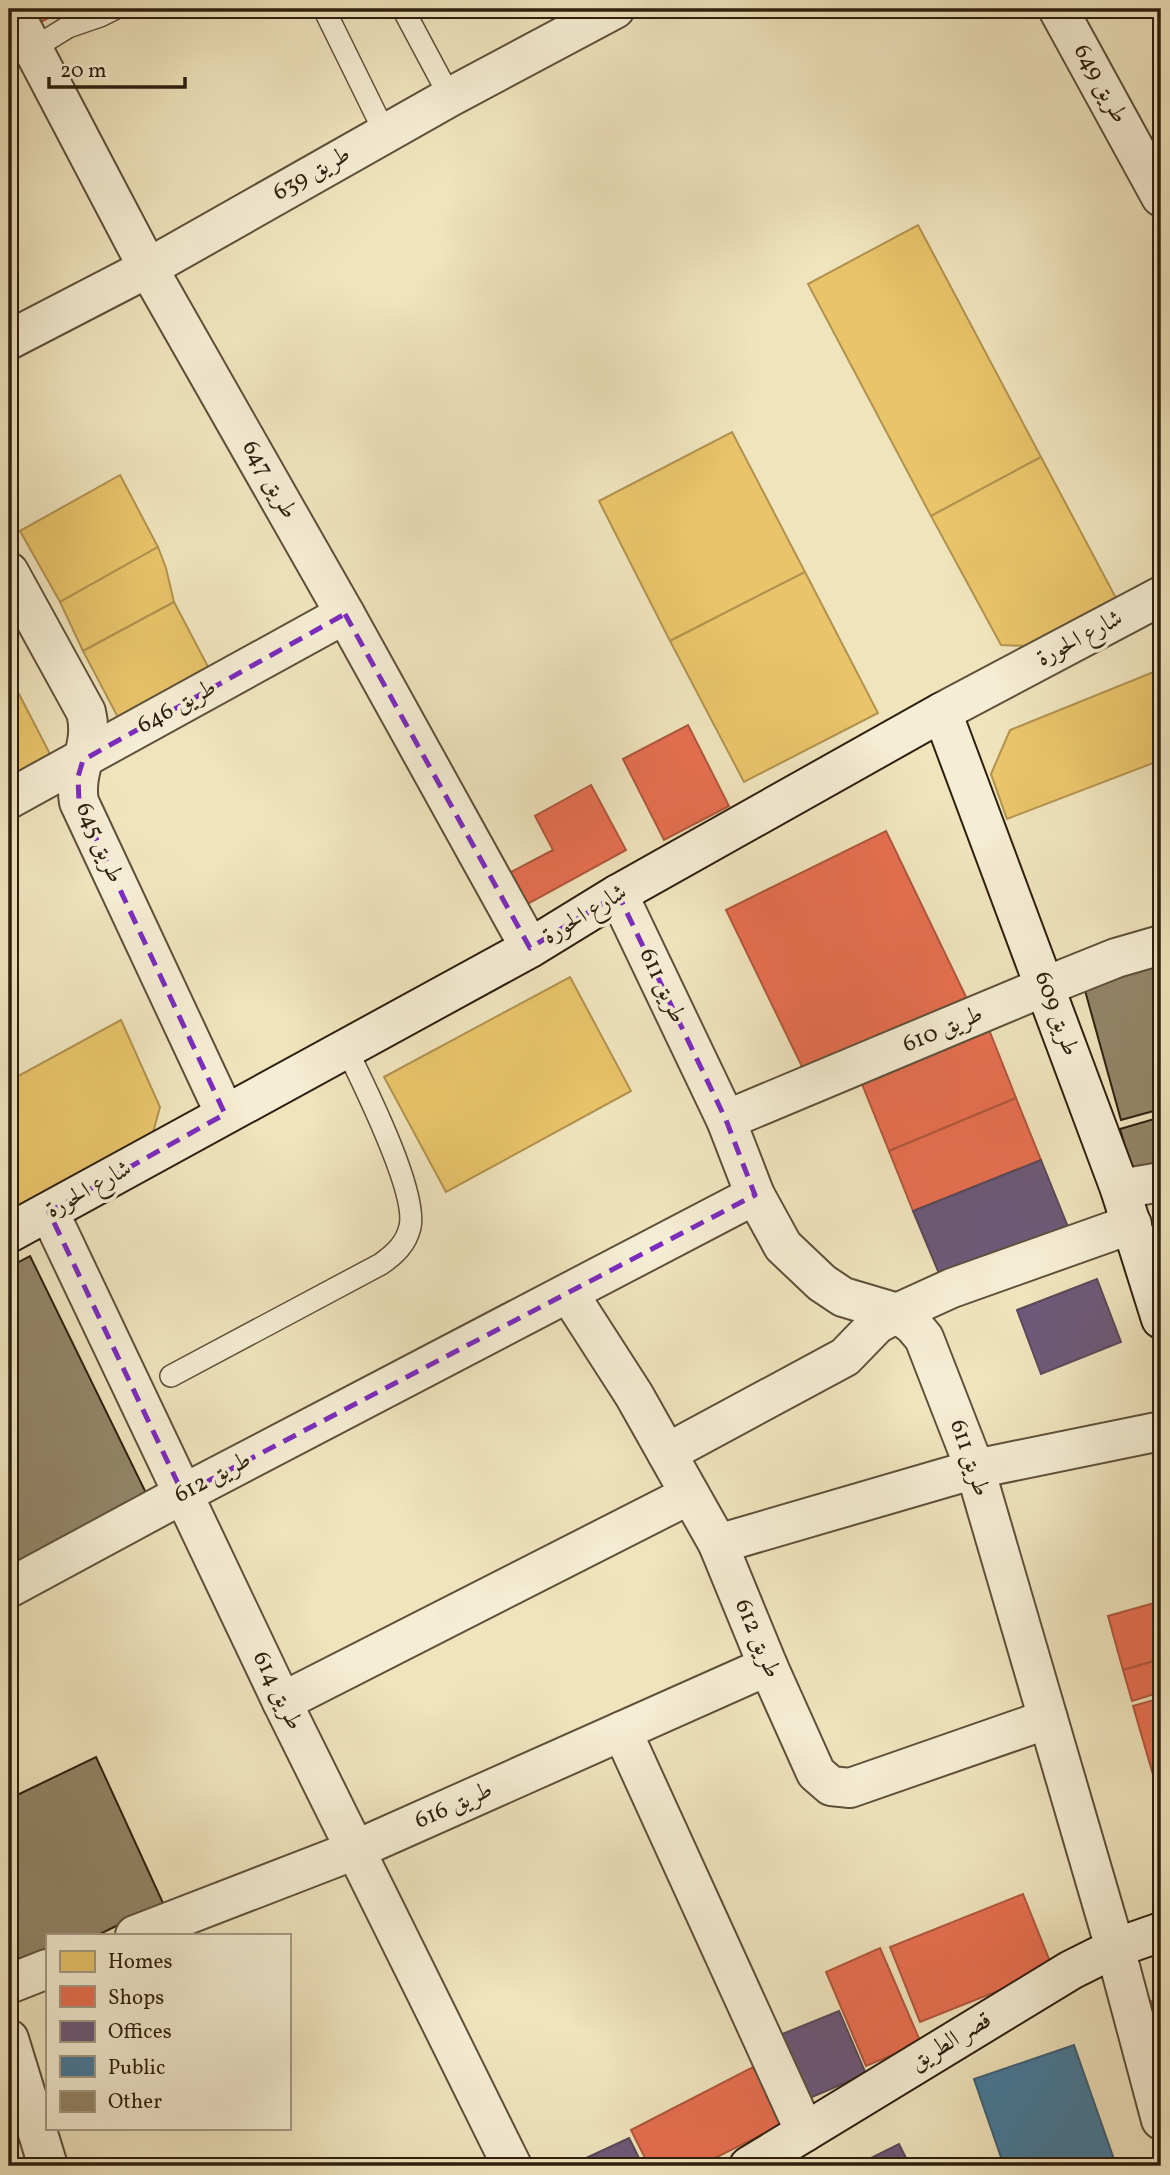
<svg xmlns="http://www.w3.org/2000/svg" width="1170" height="2175" font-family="Vollkorn,Amiri,serif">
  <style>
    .homes { fill: #e9c46a; stroke: #b1924e; stroke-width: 2 }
    .shops { fill: #e76f51; stroke: #b0573d; stroke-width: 2 }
    .offices { fill: #6d597a; stroke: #5a485a; stroke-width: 2 }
    .public { fill: #457b9d; stroke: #3e5f72; stroke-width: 2 }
    .building { fill: #938569; stroke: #2e1f0e; stroke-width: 2 }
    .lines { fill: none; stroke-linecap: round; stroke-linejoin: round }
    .lane-casing { stroke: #5e503a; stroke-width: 24 }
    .street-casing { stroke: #5e503a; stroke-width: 42 }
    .secondary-casing { stroke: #2e1f0e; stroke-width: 42 }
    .lane { stroke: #f5edd4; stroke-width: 21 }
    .street { stroke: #f5edd4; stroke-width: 38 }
    .secondary { stroke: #f5edd4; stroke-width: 38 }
    .marked { fill: none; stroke: #7b2cbf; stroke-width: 5; stroke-dasharray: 14 9; stroke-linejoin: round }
    .labels { text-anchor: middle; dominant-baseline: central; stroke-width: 7; stroke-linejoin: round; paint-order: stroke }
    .street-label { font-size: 24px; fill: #2e1f0e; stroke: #f5edd4 }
  </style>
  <rect width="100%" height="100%" fill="#f0e4bd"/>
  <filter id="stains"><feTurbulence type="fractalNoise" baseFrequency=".00286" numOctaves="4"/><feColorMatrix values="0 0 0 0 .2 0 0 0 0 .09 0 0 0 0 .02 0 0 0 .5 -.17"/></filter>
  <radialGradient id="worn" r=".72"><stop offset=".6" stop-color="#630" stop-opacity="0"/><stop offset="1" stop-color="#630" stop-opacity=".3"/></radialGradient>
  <!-- homes -->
  <g class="homes">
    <polygon points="918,225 1041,457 931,516 808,284"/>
    <polygon points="732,432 805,572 670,641 599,501"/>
    <polygon points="1041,457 1116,598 1027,646 1001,645 931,516"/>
    <polygon points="120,475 158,547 60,602 20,531"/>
    <polygon points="158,547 166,568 174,602 83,651 60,602"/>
    <polygon points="805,572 878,713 744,782 670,641"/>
    <polygon points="174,602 214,678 123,727 83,651"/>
    <polygon points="1161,669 1161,760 1007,819 991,774 1010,730"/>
    <polygon points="19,694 50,754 36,782 9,796 9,699"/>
    <polygon points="570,977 631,1091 446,1192 384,1077"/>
    <polygon points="121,1020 160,1107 152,1136 9,1216 9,1081"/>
  </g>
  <!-- shops -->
  <g class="shops">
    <polygon points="29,9 66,9 37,24"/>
    <polygon points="688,725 729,806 664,840 623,759"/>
    <polygon points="591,785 626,850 513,912 496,880 553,850 535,816"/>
    <polygon points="886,831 969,1003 809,1081 726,910"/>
    <polygon points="986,1022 1016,1098 889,1151 858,1074"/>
    <polygon points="1016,1098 1041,1160 913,1211 889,1151"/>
    <polygon points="1161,1601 1161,1659 1123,1670 1108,1616"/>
    <polygon points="1161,1659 1161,1692 1132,1701 1123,1670"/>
    <polygon points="1161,1698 1161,1802 1133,1706"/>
    <polygon points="1023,1894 1053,1969 920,2022 890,1947"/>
    <polygon points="880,1948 921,2043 866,2066 826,1972"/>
    <polygon points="1161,1999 1161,2090 1140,2004"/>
    <polygon points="753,2067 783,2124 699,2166 649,2166 631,2130"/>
  </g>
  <!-- offices -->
  <g class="offices">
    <polygon points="1041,1160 1070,1232 943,1283 913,1211"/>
    <polygon points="1097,1279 1121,1342 1041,1374 1017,1310"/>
    <polygon points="839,2011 866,2074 798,2103 770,2039"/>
    <polygon points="629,2138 643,2166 569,2166"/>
    <polygon points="899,2144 910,2166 855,2166"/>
  </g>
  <!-- public -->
  <polygon class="public" points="1074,2045 1116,2165 1004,2166 974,2079"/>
  <!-- building -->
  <g class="building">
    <polygon points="1161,965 1161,1109 1121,1120 1084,987"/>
    <polygon points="1161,1117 1161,1169 1134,1177 1120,1129"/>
    <polygon points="30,1256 148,1497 9,1566 9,1267"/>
    <polygon points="96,1757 163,1903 98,1935 47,1935 47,1961 43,1963 10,1956 9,1799"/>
  </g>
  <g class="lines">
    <!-- lane casing -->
    <g class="lane-casing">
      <g id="lane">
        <polyline points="324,9 385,133"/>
        <polyline points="403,9 450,97"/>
        <polyline points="34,48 68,27 100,16 114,9"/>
        <path d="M171,1376L381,1264C395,1254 406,1244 410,1227C418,1192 363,1083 346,1048"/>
      </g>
    </g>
    <!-- street casing -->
    <g class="street-casing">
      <g id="street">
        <polyline points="12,9 148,268 345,614 530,948"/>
        <polyline points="1058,9 1161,197"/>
        <polyline points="9,340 148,268 450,97 615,9"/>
        <path d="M9,572L86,712C95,747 73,768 79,802L225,1114"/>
        <polyline points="942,712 1161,596"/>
        <polyline points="9,799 345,614"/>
        <polyline points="618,894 726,1120 755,1195 783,1246 822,1283 843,1297 897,1313 913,1325 924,1338 975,1469 1115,1948 1161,2120"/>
        <polyline points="726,1120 1046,986 1116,958 1161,945"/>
        <polyline points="1120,1189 1161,1182"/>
        <polyline points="49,1212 282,1702 512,2166"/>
        <polyline points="569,1294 634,1395 718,1544 768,1666 816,1773 831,1786 850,1788 1048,1719"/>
        <polyline points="667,1453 845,1357 877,1324 897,1313 952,1288 1132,1224"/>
        <polyline points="718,1544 975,1469 1161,1431"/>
        <polyline points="9,1588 183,1494 755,1195"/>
        <polyline points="282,1702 689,1495"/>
        <polyline points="622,1731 805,2132"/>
        <polyline points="135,1935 355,1850 768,1666"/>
        <polyline points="9,1984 47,1969"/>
        <polyline points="9,2039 48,2166"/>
      </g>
    </g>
    <!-- secondary casing -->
    <g class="secondary-casing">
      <g id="secondary">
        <polyline points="9,1233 530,948 618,894 942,712 1120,1189 1161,1319"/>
        <polyline points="749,2166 1071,1970 1115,1948 1161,1932"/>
      </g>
    </g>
    <!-- lane -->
    <use href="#lane" class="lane"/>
    <!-- street -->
    <use href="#street" class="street"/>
    <!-- secondary -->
    <use href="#secondary" class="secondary"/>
  </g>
  <!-- marked area -->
  <path class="marked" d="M345,614L530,948L618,894L726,1120L755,1195L183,1494L49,1212L225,1114L79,802L78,777L83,760Z"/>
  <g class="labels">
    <!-- street labels -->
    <g class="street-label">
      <text transform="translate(1100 84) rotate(61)">طريق 649</text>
      <text transform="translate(312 174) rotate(-30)">طريق 639</text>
      <text transform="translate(269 480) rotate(60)">طريق 647</text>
      <text transform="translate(1080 639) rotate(-28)">شارع الحورة</text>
      <text transform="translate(177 707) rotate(-29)">طريق 646</text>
      <text transform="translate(99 843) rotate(66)">طريق 645</text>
      <text transform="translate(585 915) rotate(-31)">شارع الحورة</text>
      <text transform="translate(662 986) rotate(65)">طريق 611</text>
      <text transform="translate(1056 1014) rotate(70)">طريق 609</text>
      <text transform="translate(943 1030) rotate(-23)">طريق 610</text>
      <text transform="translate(89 1190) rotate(-29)">شارع الحورة</text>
      <text transform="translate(969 1458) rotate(71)">طريق 611</text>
      <text transform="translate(213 1478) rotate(-28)">طريق 612</text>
      <text transform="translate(757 1639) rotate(67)">طريق 612</text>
      <text transform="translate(277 1691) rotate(64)">طريق 614</text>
      <text transform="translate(454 1806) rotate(-24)">طريق 616</text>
      <text transform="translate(951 2042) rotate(-31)">قصر الطريق</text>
    </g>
  </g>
  <!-- margin -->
  <rect width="1170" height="2175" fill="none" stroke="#f0e4bd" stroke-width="35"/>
  <rect x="10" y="10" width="1149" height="2154" fill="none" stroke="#2e1f0e" stroke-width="3.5"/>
  <rect x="18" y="18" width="1135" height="2140" fill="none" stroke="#2e1f0e" stroke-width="2"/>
  <!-- legend -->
  <rect x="46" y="1934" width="245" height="196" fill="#f5edd4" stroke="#a59b85" stroke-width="2"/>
  <rect x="60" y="1951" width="35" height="21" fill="#e9c46a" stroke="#a59b85" stroke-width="2"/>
  <text x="108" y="1968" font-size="21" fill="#2e1f0e">Homes</text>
  <rect x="60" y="1986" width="35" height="21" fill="#e76f51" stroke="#a59b85" stroke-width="2"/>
  <text x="108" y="2004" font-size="21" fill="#2e1f0e">Shops</text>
  <rect x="60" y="2021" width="35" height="21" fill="#6d597a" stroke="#a59b85" stroke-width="2"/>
  <text x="108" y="2038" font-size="21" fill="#2e1f0e">Offices</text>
  <rect x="60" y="2056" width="35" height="21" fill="#457b9d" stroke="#a59b85" stroke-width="2"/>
  <text x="108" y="2074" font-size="21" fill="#2e1f0e">Public</text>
  <rect x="60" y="2091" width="35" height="21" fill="#938569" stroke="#a59b85" stroke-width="2"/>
  <text x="108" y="2108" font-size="21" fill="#2e1f0e">Other</text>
  <!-- scale -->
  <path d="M49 77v10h136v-10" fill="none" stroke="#2e1f0e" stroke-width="3.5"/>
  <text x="60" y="77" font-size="21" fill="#2e1f0e" stroke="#f5edd4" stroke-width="5" paint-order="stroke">20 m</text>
  <rect width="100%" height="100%" filter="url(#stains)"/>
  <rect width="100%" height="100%" fill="url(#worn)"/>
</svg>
